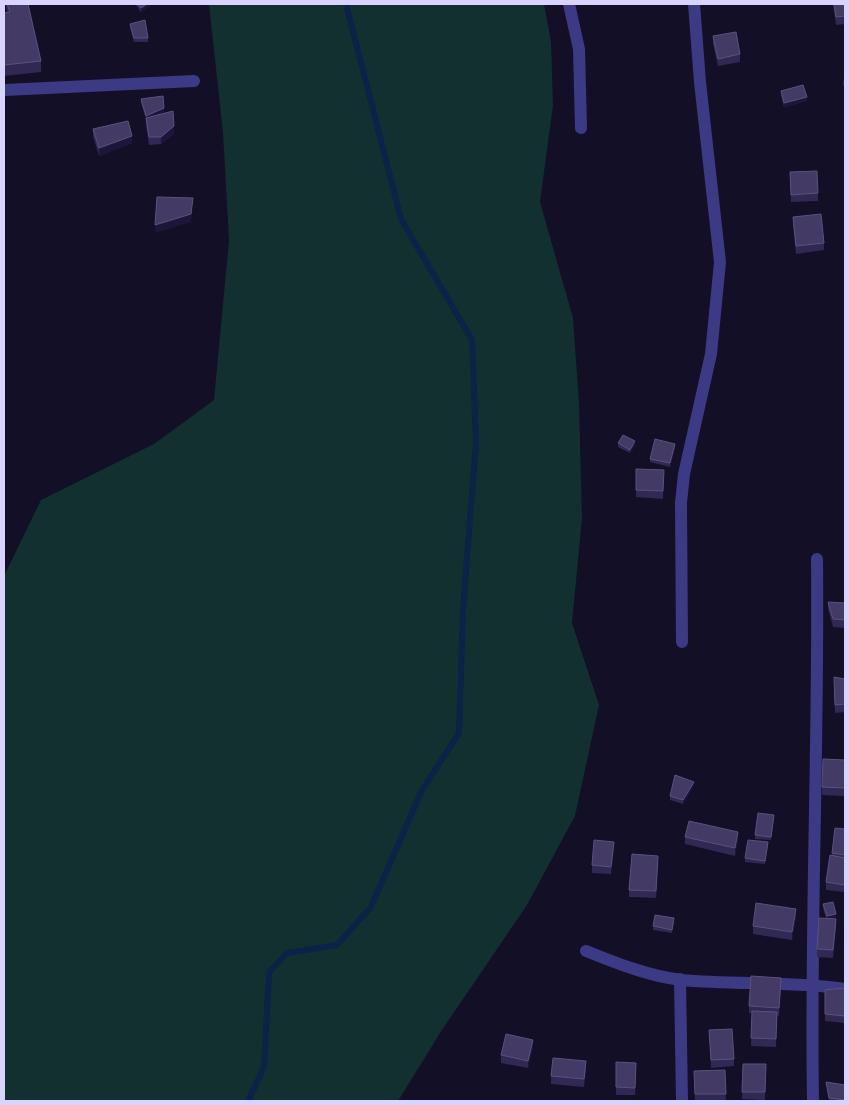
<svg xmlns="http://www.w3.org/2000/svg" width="849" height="1105" font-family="'Noto Sans',sans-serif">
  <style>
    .green { fill: #12302f }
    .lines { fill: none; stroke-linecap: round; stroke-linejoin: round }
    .stream { stroke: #0c2248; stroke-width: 6 }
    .minor { stroke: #3d3a85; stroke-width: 12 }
    .wall { fill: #312854 }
    .shaded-wall { fill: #1d163a }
    .building { fill: #433a66; stroke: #5a527e }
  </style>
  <rect width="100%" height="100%" fill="#130f26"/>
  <!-- green -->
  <polygon class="green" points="209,4 544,4 551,42 553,105 540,202 573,318 579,403 582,518 572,623 599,705 575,816 527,905 442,1030 398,1101 4,1101 4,576 41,500 154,444 214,400 229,240 223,133"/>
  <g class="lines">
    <!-- stream -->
    <polyline class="stream" points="248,1101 264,1067 269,972 287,953 337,945 371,907 421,792 459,733 463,610 476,442 472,340 401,219 346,4"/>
    <!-- minor -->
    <g class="minor">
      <polyline points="569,4 579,49 581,128"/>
      <polyline points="4,90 194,81"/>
      <polyline points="682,642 681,503 684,474 711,354 720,262 700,82 694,4"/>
      <path d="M586,951C616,963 648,976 681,980C736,985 791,981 845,989"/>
      <polyline points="680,979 682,1101"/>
      <path d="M813,1101C810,921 819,740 817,559"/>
    </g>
  </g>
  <!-- wall -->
  <g class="wall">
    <polygon points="6,4 28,4 41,61 41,72 4,76 4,13 7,13"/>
    <polygon points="135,4 152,4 141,12"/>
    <polygon points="833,4 845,4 845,24 836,25"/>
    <polygon points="130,24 148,38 148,42 134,42 130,28"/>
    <polygon points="713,36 740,54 740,62 718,66 713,44"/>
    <polygon points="845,71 845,92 844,92 844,85"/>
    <polygon points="781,91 807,101 784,107 781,95"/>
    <polygon points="141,99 164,112 159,114 174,134 161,144 149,145 146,125 146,119 141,103"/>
    <polygon points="93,129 132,143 99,156 93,136"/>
    <polygon points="790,172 818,193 818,201 791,202"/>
    <polygon points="793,217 824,243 824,250 796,254 793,225"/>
    <polygon points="618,443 635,445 630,453 618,447"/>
    <polygon points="675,447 670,467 650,462 650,459"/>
    <polygon points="636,469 664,470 663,499 636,497"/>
    <polygon points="828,602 845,603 845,628 833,627 828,609"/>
    <polygon points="834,677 845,679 845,712 835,713"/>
    <polygon points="845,760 845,796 822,795 822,787"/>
    <polygon points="694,785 683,804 670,800 670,796"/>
    <polygon points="774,819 771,840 755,839 755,835"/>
    <polygon points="845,829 845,886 844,892 826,890 826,882 832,853"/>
    <polygon points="685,837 738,840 735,856 685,844"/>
    <polygon points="768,846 765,864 745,862 745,858"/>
    <polygon points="614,850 611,874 592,873 592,865"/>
    <polygon points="658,863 656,898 629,897 629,890"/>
    <polygon points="823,904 836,917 832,919 836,926 833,958 817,957 817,949 826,918 823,908"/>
    <polygon points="796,916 792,940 753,934 753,926"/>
    <polygon points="674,922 672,933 653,930 653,926"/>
    <polygon points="781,986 779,1016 777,1015 776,1047 751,1046 752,1013 749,1013 749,1006"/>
    <polygon points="845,988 845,1023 825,1021 825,990"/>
    <polygon points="709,1030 734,1059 734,1066 711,1068"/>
    <polygon points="533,1047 528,1068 501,1063 501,1055"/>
    <polygon points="616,1062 636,1063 635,1095 616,1095"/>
    <polygon points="743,1064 766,1064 765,1100 742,1099"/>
    <polygon points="586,1068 584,1087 551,1084 551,1076"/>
    <polygon points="725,1070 726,1101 695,1101 694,1071"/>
    <polygon points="826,1082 845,1085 845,1101 829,1101"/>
  </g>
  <!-- shaded-wall -->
  <g class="shaded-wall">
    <polygon points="147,4 152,4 141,12 141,8"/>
    <polygon points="807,97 807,101 784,107 784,103"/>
    <polygon points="164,108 164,112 146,120 146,116"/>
    <polygon points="174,126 174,134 161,144 161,137"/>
    <polygon points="132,136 132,143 99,156 99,148"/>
    <polygon points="193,198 191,222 155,233 155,225"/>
    <polygon points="635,441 635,445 630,453 630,450"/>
    <polygon points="675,444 675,447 670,467 670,463"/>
    <polygon points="694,782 694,785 683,804 683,800"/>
    <polygon points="738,832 738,840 735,856 735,848"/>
    <polygon points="614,842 614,850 611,874 611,867"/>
    <polygon points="796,909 796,916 792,940 792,932"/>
    <polygon points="836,914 836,917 827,920 827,916"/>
    <polygon points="533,1040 533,1047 528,1068 528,1061"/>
  </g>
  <!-- building -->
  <g class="building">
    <polygon points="7,4 28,4 41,61 4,65 4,13 10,12"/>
    <polygon points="138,4 147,4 141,8"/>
    <polygon points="834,4 845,4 845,16 836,17"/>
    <polygon points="145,20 148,38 134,38 130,24"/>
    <polygon points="736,32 740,54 718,59 713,36"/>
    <polygon points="845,71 845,84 844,85"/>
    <polygon points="803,85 807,97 784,103 781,91"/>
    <polygon points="163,96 164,108 146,116 141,99"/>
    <polygon points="173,111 174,126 161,137 149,137 146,118"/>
    <polygon points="128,121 132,136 99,148 93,129"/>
    <polygon points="817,171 818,193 791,195 790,172"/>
    <polygon points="157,197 193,198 191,214 155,225"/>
    <polygon points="821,214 824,243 796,246 793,217"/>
    <polygon points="623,435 635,441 630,450 618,443"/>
    <polygon points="655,439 675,444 670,463 650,459"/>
    <polygon points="636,469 664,470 663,491 636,490"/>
    <polygon points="828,602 845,603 845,620 833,619"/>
    <polygon points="834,677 845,679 845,704 835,705"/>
    <polygon points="823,759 845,760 845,788 822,787"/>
    <polygon points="675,775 694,782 683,800 670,796"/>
    <polygon points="758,813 774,815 771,837 755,835"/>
    <polygon points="689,821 738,832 735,848 685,837"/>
    <polygon points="835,828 845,829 845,855 832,853"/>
    <polygon points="594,840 614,842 611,867 592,865"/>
    <polygon points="748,840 768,842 765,861 745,858"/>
    <polygon points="632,854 658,856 656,891 629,890"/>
    <polygon points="830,855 845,858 845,879 844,885 826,882"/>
    <polygon points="833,902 836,914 827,916 823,904"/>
    <polygon points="756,903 796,909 792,932 753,926"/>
    <polygon points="655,915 674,918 672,930 653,926"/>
    <polygon points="819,918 836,919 833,950 817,949"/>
    <polygon points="751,976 781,978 779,1008 749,1006"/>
    <polygon points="845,988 845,1016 825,1014 825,990"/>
    <polygon points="752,1011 777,1012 776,1039 751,1038"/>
    <polygon points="732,1029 734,1059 711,1060 709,1030"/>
    <polygon points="506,1034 533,1040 528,1061 501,1055"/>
    <polygon points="553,1058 586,1061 584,1079 551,1076"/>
    <polygon points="616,1062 636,1063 635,1088 616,1087"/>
    <polygon points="743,1064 766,1064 765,1092 742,1092"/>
    <polygon points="725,1070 726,1094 695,1094 694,1071"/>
    <polygon points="826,1082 845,1085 845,1100 829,1098"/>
  </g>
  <!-- border -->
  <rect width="849" height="1105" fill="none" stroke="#d9d4ff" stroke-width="10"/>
</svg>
